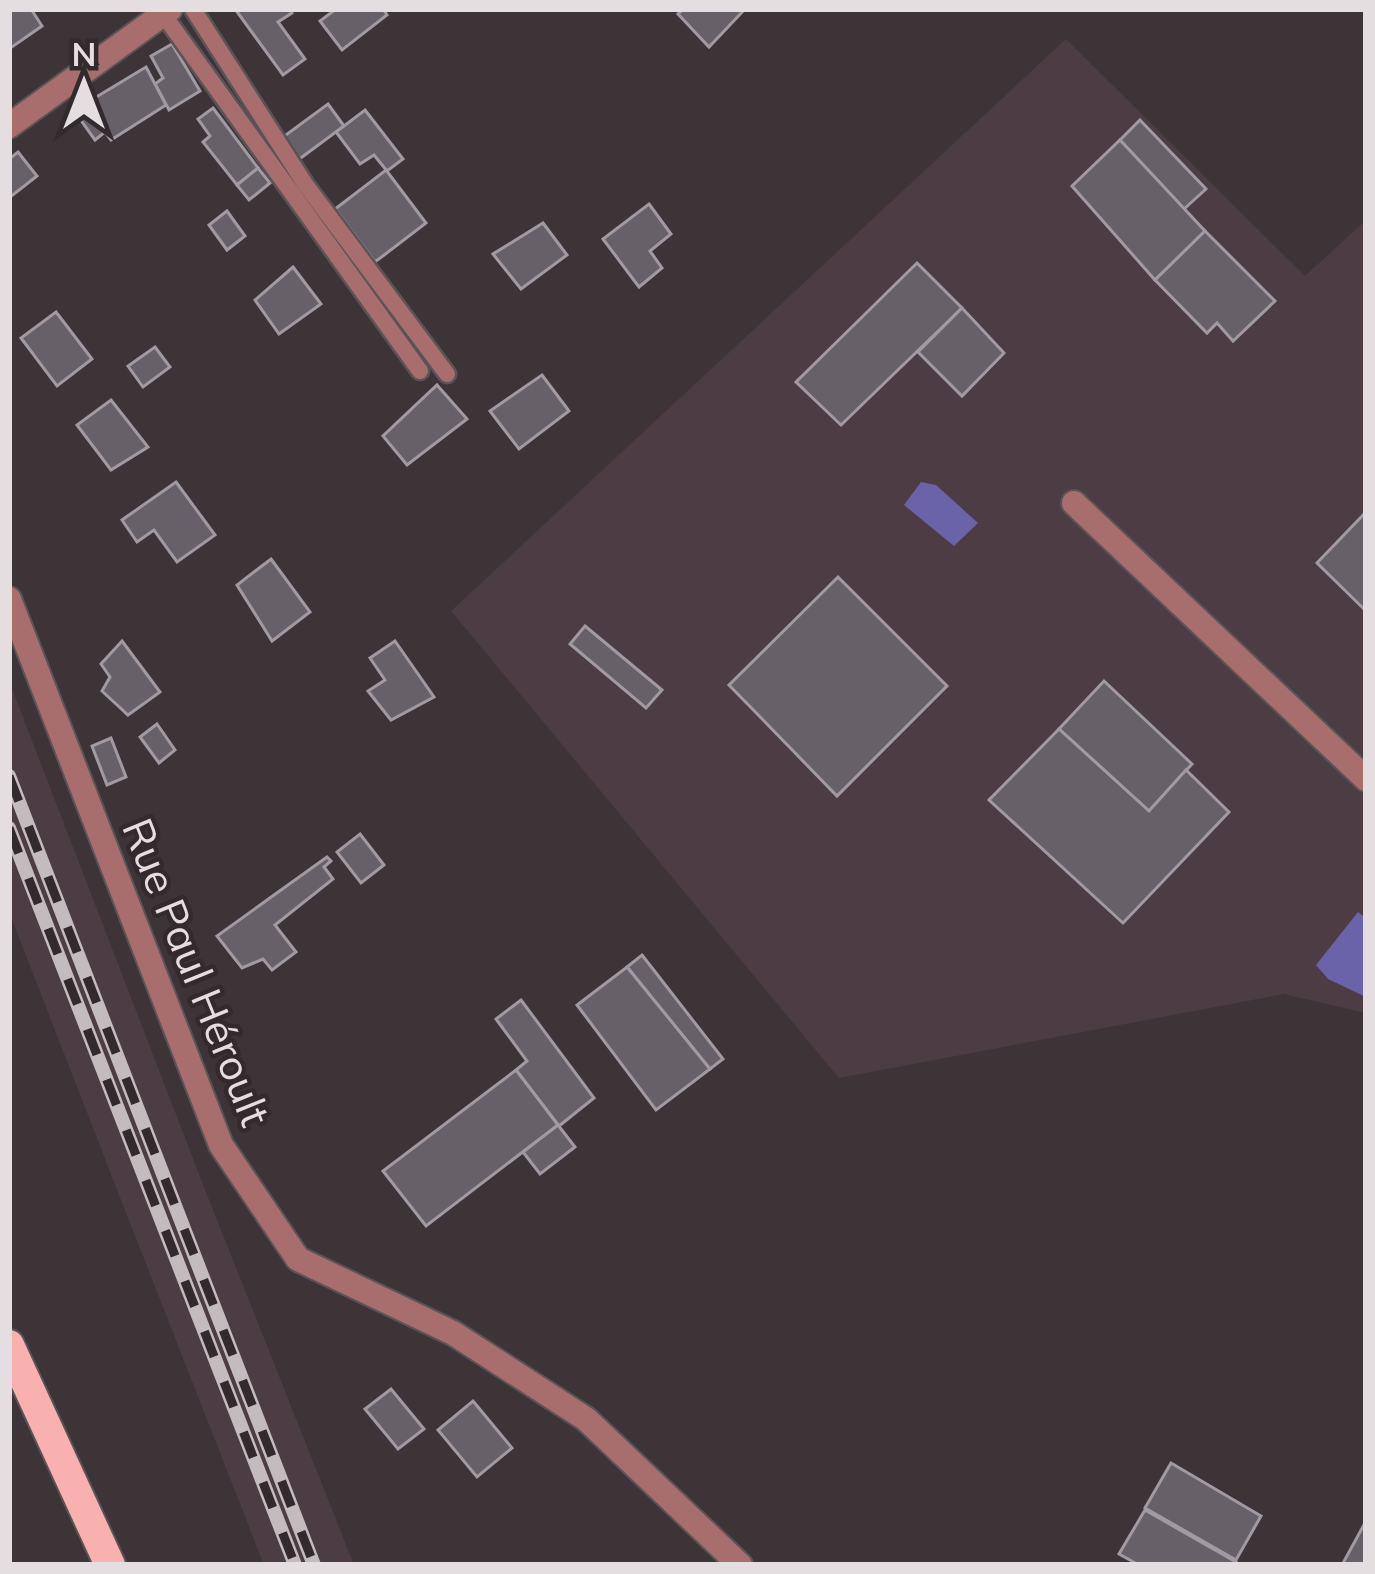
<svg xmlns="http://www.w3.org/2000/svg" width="1375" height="1574" font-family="Mulish,sans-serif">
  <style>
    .built { fill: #4c3d44 }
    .water { fill: #6a63a9 }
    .building { fill: #666068; stroke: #a19aa3; stroke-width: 3 }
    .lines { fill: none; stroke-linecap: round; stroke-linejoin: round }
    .lane-casing { stroke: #5b5356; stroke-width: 21 }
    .street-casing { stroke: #5b5356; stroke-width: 28 }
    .primary-casing { stroke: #5b5356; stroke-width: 34 }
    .lane { stroke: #a86d6d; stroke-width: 16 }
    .street { stroke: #a86d6d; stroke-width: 24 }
    .primary { stroke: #f9b1b0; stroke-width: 30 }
    .rail-casing { stroke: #c2bcbf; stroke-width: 14 }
    .rail { stroke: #332a2e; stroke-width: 9; stroke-dasharray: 27; stroke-linecap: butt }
    .labels { text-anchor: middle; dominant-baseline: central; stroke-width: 9; stroke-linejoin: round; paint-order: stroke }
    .street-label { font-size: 42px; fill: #e4dee1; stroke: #332a2e }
  </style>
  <rect width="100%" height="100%" fill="#3d3438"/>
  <!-- built -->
  <g class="built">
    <polygon points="1066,39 1305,276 1366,220 1366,1013 1284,994 839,1078 451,611"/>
    <polygon points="9,681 202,1182 354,1565 264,1565 123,1205 9,912"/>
  </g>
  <!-- water -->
  <g class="water">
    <polygon points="921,482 936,485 978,523 954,546 904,505"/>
    <polygon points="1358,912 1366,918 1366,997 1328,979 1316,965"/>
  </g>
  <!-- building -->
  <g class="building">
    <polygon points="9,9 31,9 42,26 9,49"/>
    <polygon points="235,9 290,9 292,13 278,22 305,59 283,75"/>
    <polygon points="336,9 383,9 387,15 342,50 320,21"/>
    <polygon points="683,9 745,9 709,47 678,14"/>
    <polygon points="172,44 200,91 169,110 155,84 163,78 151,56"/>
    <polygon points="146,67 166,105 111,140 105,132 95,140 78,116 91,107 88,102"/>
    <polygon points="328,104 344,126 298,160 283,137"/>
    <polygon points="213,108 258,168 237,185 203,142 210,136 198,119"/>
    <polygon points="365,110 403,159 387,171 374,155 360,164 336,132"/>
    <polygon points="1140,120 1206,189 1184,209 1120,140"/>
    <polygon points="1120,140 1205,231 1155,280 1072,186"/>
    <polygon points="18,152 37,176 9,198 9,159"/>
    <polygon points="258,168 270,183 249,200 237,185"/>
    <polygon points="386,170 426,223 375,262 335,209"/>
    <polygon points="649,204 671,234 650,251 662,268 639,287 603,239"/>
    <polygon points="227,211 245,236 227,250 209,225"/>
    <polygon points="543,223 567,255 521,289 493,254"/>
    <polygon points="1205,231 1275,301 1233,341 1217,323 1207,333 1155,280"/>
    <polygon points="917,263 962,308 841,425 796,382"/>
    <polygon points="293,267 321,304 279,334 255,300"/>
    <polygon points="962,308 1004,353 962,396 918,352"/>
    <polygon points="56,312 92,359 57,386 21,338"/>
    <polygon points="155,347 170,367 143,387 128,366"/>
    <polygon points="542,375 569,411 519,449 490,411"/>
    <polygon points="437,385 467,419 407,465 383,436"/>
    <polygon points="111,400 148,447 111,470 77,425"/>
    <polygon points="176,482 215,535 177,562 154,530 137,542 122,520"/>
    <polygon points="1366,512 1366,611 1317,563"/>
    <polygon points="271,559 310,612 272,641 237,585"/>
    <polygon points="838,577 947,686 837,796 729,685"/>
    <polygon points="585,626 662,690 646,708 570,644"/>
    <polygon points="122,641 160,692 128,715 102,691 110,677 101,664"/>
    <polygon points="395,641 434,697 391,720 368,691 385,680 370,658"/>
    <polygon points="1104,681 1192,764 1149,811 1059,729"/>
    <polygon points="157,724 175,750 159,763 140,737"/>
    <polygon points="1059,729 1149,811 1186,770 1229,812 1123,923 989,800"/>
    <polygon points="111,738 126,777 107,785 92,746"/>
    <polygon points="360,834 384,865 361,883 337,852"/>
    <polygon points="327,857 331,861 324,867 333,879 275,925 296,952 272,970 263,959 242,968 217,936"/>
    <polygon points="642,955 723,1059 710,1069 627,967"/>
    <polygon points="627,967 710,1069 656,1110 577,1005"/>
    <polygon points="521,1000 594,1098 559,1126 516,1070 527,1061 496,1019"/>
    <polygon points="516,1070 558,1125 426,1226 383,1171"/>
    <polygon points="558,1125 575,1147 540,1174 523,1152"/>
    <polygon points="391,1389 424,1429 398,1449 365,1409"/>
    <polygon points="473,1401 512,1448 477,1477 438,1430"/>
    <polygon points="1171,1463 1261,1516 1236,1560 1145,1508"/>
    <polygon points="1145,1510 1236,1562 1234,1565 1139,1565 1119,1554"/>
    <polygon points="1366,1521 1366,1565 1342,1565"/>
  </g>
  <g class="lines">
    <!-- lane casing -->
    <g class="lane-casing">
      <g id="lane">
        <polyline points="193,9 305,184 447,374"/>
        <polyline points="163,14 420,371"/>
      </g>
    </g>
    <!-- street casing -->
    <g class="street-casing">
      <g id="street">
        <polyline points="9,126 170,9"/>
        <polyline points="1074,503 1366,779"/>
        <polyline points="9,599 221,1145 298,1259 453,1333 586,1419 740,1565"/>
      </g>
    </g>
    <!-- primary casing -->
    <g class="primary-casing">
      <polyline id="primary" points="9,1345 110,1565"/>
    </g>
    <!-- lane -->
    <use href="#lane" class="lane"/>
    <!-- street -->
    <use href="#street" class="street"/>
    <!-- primary -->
    <use href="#primary" class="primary"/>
    <!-- rail casing -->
    <g class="rail-casing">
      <g id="rail">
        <polyline points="9,776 314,1565"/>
        <polyline points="9,828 295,1565"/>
      </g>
    </g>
    <!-- rail -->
    <use href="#rail" class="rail"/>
  </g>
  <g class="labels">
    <!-- street labels -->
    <g class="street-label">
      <text transform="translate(197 972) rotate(68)">Rue Paul Héroult</text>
    </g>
  </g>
  <!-- border -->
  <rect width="1375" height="1574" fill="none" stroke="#e4dee1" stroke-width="24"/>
  <!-- north arrow -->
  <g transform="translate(84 84)" stroke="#332a2e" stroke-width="9" paint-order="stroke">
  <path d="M0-9L21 45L0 30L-21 45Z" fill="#e4dee1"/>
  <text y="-18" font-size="33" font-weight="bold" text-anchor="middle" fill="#e4dee1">N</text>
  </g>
</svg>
